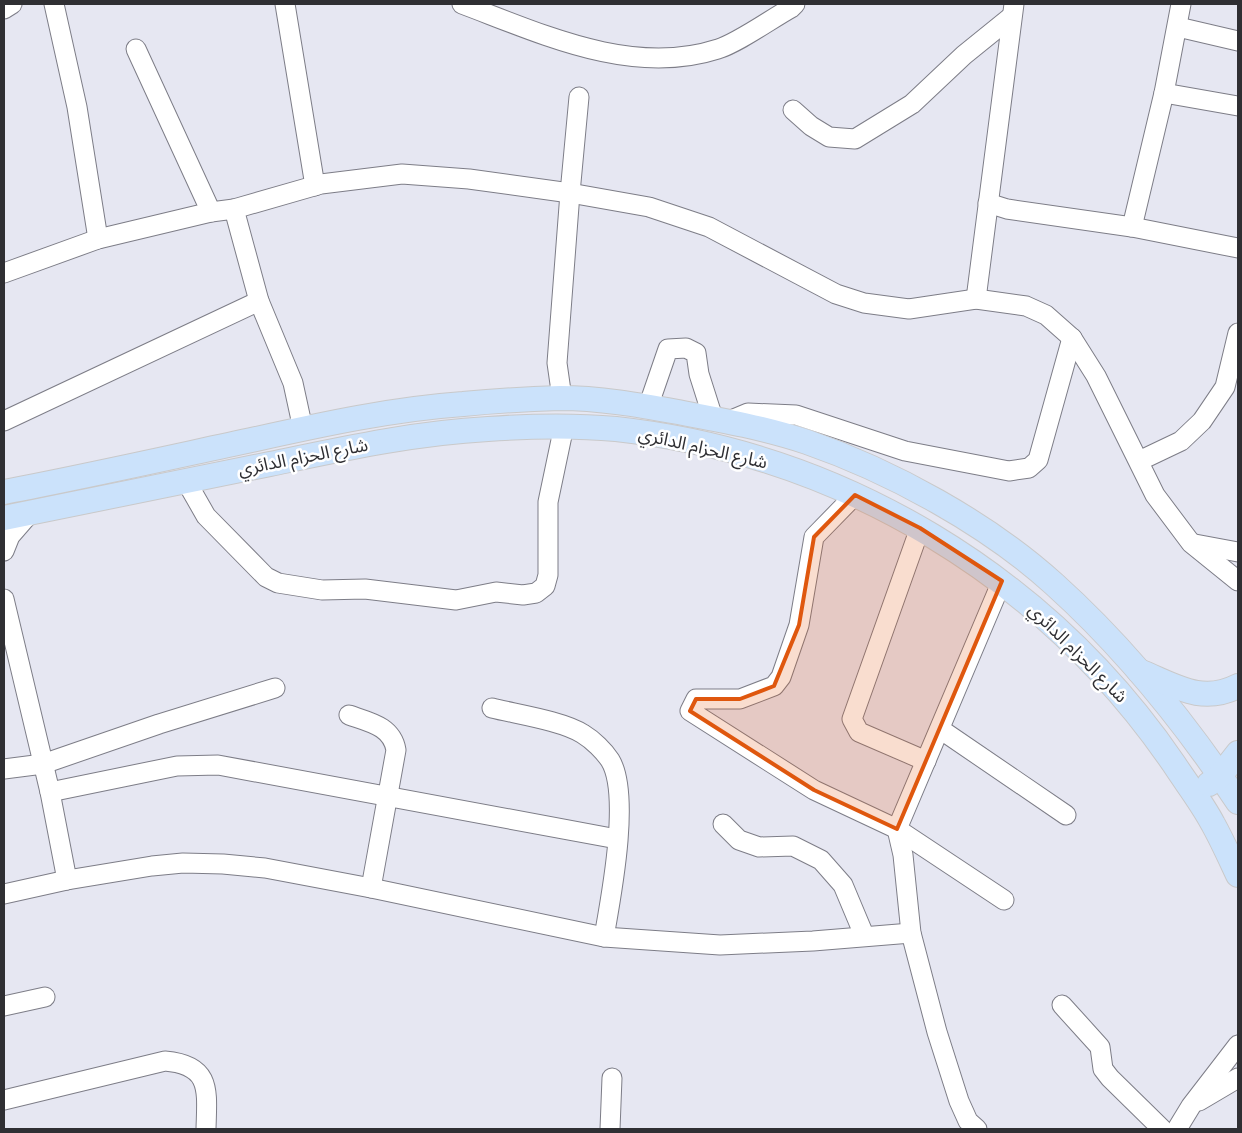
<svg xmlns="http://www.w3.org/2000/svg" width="1242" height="1133" font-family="Cabin,'Noto Sans Arabic',sans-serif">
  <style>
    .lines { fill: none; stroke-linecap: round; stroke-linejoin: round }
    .minor-casing { stroke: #7d7d87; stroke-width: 21 }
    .major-casing { stroke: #c9c9ca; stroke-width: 26 }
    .minor { stroke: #fff; stroke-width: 19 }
    .major { stroke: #cbe2fb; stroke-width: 24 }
    .marked { fill: #df570e; fill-opacity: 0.2; stroke: #df570e; stroke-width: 4; stroke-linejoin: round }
    .labels { text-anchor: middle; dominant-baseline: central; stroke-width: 5; stroke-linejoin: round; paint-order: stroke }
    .street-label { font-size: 18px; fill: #2f2f33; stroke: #fff }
  </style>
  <rect width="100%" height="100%" fill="#e6e7f2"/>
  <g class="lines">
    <!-- minor casing -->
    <g class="minor-casing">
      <g id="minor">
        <polyline points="54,4 77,107 98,239"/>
        <polyline points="285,4 315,186"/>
        <path d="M462,4C542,34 632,77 718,49C738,43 771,19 791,8L795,4"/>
        <polyline points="4,9 12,4"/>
        <polyline points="1178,27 1238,41"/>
        <polyline points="136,49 211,212"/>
        <polyline points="1164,93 1238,106"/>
        <polyline points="793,110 811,126 829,137 855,139 912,104 964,55 1011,17"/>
        <polyline points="988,203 1007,209 1132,227 1238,248"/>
        <polyline points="234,209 259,301 293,383 303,429"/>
        <polyline points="1132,227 1164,93 1181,4"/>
        <polyline points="4,273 98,239 211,212 234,209 321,184 402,174 469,179 570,193 649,207 709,227 836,294 864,303 909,309 976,299 1026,306 1046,315 1072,338 1096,376 1155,495 1191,543 1238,581"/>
        <polyline points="976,299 1014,4"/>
        <polyline points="562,398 557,363 570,193 579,97"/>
        <polyline points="648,407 668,349 686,348 696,353 699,374 713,418"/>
        <polyline points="4,421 259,301"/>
        <polyline points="729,421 748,413 796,415 905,451 1009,471 1029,468 1038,460 1072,338"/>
        <polyline points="1139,461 1181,441 1202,421 1225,387 1238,333"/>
        <polyline points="186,481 206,516 266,577 278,583 322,590 365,589 456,600 496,592 523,595 536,593 545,586 548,575 548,502 564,426"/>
        <polyline points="855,495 814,537 799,625 781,677 774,686 740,699 696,699 690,711 814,790 897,829 1004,900"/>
        <polyline points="920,528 852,719 859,732 926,761"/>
        <polyline points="1195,544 1238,552"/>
        <polyline points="4,551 10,536 30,513"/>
        <polyline points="4,599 50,792 67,880"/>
        <path d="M492,708C516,714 563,721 583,734C593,740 604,751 610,760C631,794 611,897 604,937"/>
        <path d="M349,715C369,722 392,726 396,750L371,888"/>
        <polyline points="940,729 1066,815"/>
        <polyline points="4,769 43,764 159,724 275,688"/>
        <polyline points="50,792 177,766 218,765 617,839"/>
        <polyline points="723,824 739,840 759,847 793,846 821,860 843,885 864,935"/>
        <polyline points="4,894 67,880 152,866 183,863 223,864 265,868 371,888 604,937 720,945 813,941 911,933"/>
        <polyline points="1062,1005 1100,1047 1103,1069 1110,1078 1162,1129"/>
        <polyline points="4,1006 45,997"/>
        <path d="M4,1100L165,1061C212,1065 207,1091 206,1129"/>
        <polyline points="1199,1101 1238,1078"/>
        <polyline points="610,1129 612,1078"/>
        <polyline points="977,1129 968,1121 959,1101 937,1032 911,933 903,855 897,829 1002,581"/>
        <polyline points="1177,1129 1191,1106 1238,1045"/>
      </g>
    </g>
    <!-- major casing -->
    <g class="major-casing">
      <g id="major">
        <path d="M4,492C88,476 172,457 256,439C324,424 393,409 463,404C495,401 528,399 560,398C599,398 639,405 678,412C721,420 765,428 807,442C891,471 988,524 1054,584C1124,647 1186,724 1238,802"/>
        <path d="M4,518C92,500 181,482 270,464C342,449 414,433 488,429C530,426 574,425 616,429C843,454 1046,577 1174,764C1187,784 1202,803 1213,824C1222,840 1230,858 1238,875"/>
        <path d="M1139,671C1174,685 1201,705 1238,686"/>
        <polyline points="1209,784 1220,776 1238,753"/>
      </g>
    </g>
    <!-- minor -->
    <use href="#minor" class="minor"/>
    <!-- major -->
    <use href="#major" class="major"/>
  </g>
  <!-- marked area -->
  <path class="marked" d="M855,495L920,528L1002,581L897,829L814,790L690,711L696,699H740L774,686L799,625L814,537Z"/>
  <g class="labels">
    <!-- street labels -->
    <g class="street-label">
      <text transform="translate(703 448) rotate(13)">شارع الحزام الدائري</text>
      <text transform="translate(303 457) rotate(-11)">شارع الحزام الدائري</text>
      <text transform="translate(1078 653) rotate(45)">شارع الحزام الدائري</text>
    </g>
  </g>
  <!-- border -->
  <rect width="1242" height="1133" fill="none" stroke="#2f2f33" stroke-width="10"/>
</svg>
